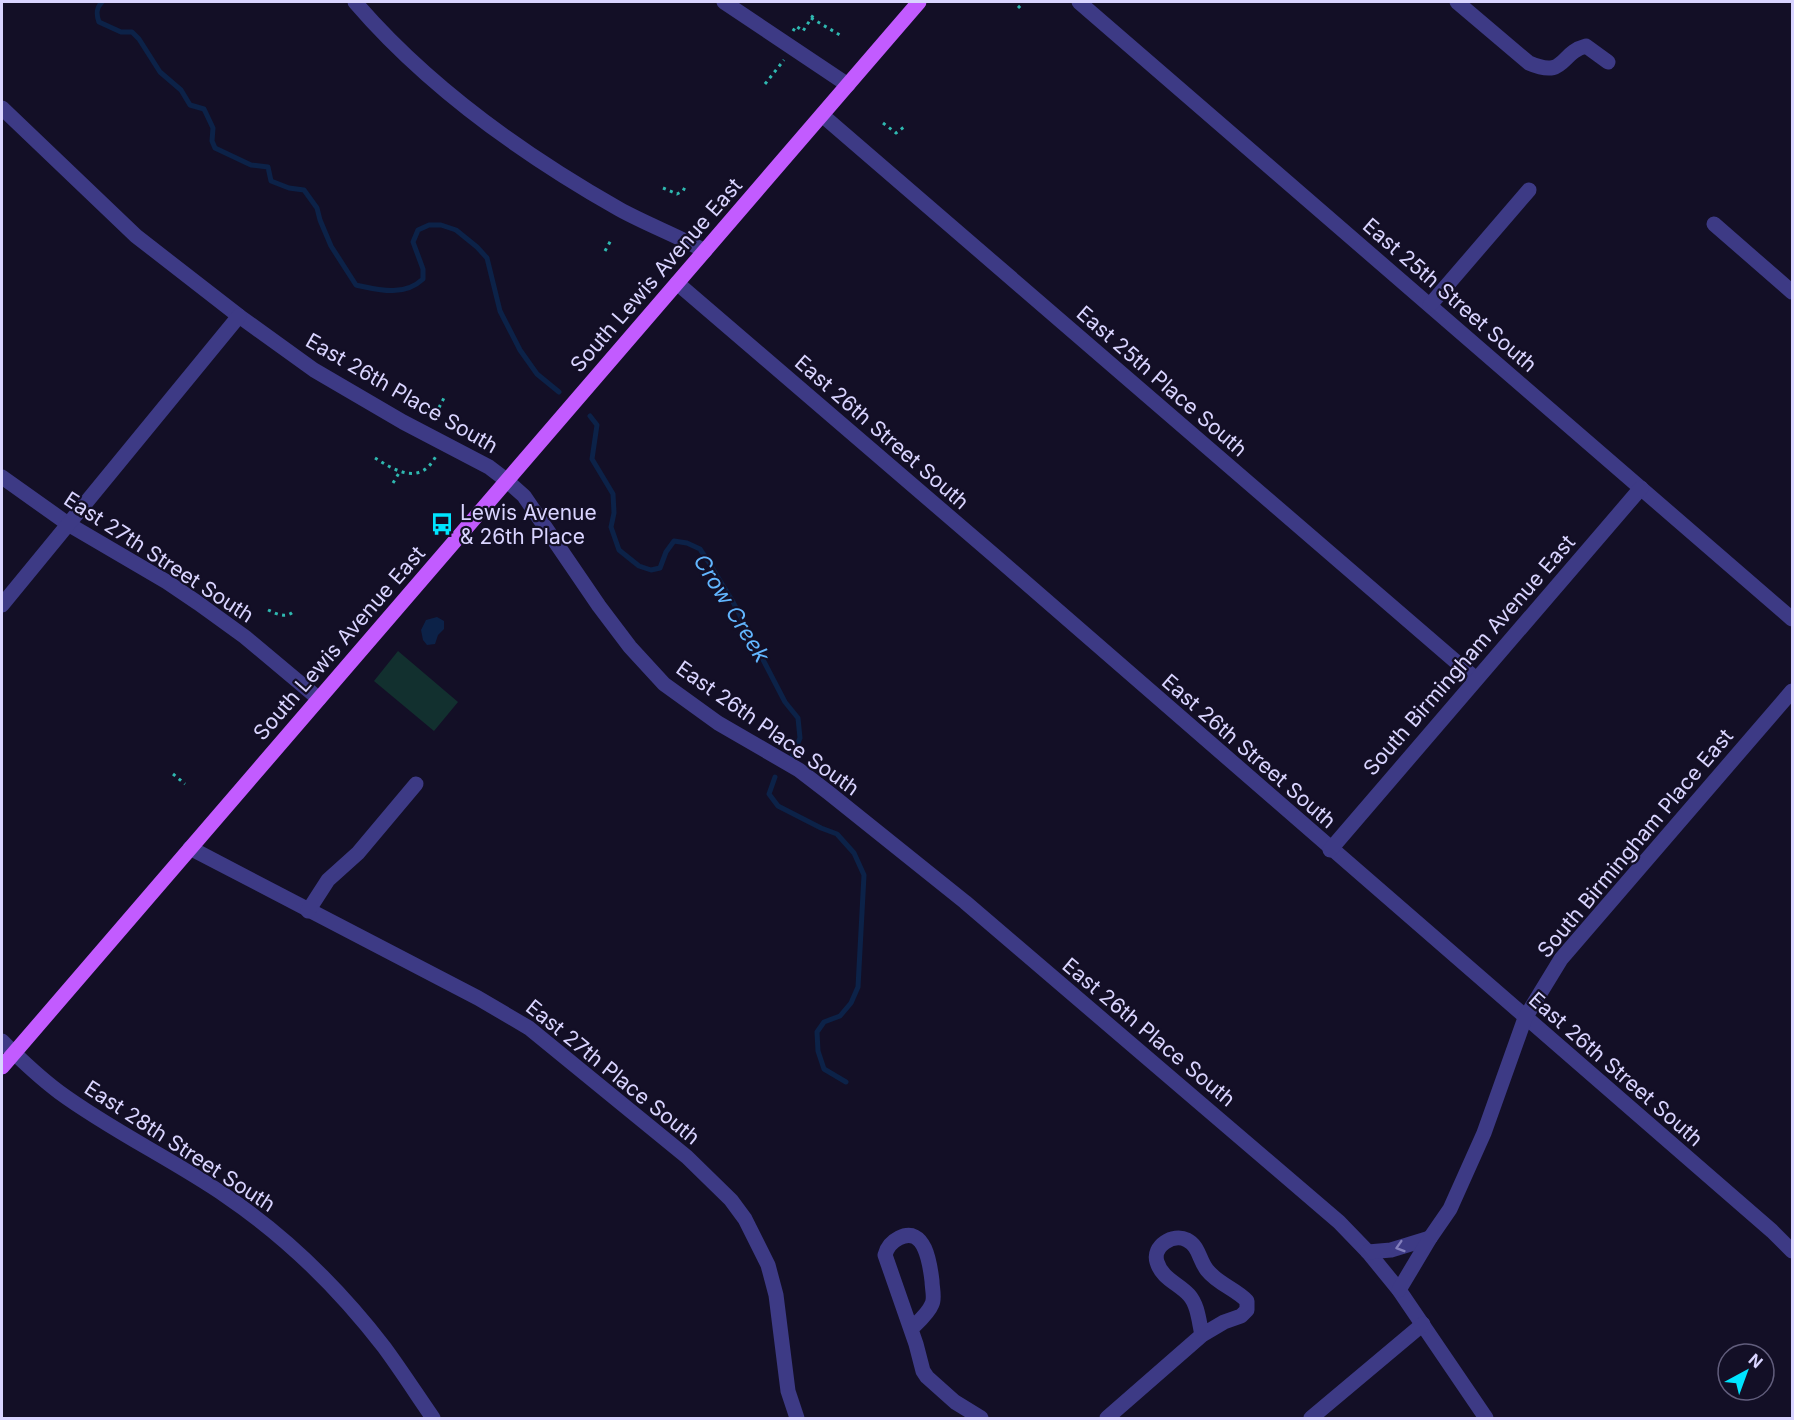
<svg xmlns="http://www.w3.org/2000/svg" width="1794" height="1420" font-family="Inter,sans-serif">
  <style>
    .green { fill: #12302f }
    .water { fill: #0c2248 }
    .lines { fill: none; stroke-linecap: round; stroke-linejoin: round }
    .stream { stroke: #0c2248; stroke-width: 5 }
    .path { stroke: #2fb8b0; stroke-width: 3; stroke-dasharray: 3 4.5; stroke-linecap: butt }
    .minor { stroke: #3d3a85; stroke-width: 15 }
    .major { stroke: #c25bff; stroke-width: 15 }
    .oneway { stroke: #837fbc }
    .labels { text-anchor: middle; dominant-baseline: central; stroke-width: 4.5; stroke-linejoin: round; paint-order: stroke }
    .street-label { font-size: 21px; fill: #d9d4ff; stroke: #130f26 }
    .poi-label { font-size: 21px; fill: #d9d4ff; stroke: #130f26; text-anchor: start }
    .water-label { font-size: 22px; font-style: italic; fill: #62b6ff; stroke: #130f26 }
  </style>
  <rect width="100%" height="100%" fill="#130f26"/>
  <!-- green -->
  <polygon class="green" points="398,651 458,702 434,731 374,681"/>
  <!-- water -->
  <polygon class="water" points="437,617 444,621 444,629 438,635 435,644 427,645 423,640 421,630 426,620"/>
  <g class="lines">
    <!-- stream -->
    <g class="stream">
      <path d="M102,2C96,8 96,14 99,22L121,32H132L139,39L160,72L181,90L190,105L204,109L213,128L212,141L215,148L251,165L268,167L271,181L289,188L304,190L317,208L320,220L331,246L356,285C379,290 404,297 423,279V269L413,242L418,230L429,225H441L456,230L477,247L487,258L500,311L520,350L537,374L559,392"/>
      <polyline points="590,416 597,425 592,459 613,494 614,513 611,527 619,550 639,566 651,570 660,568 666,552 674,541 687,543 700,549 708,561 733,602 785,702 798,718 800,738 791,759"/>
      <polyline points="775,777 769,794 778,806 821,828 837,834 854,853 864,875 858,987 851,1003 840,1016 824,1022 817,1032 818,1051 824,1069 846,1082"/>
    </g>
    <!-- path -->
    <g class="path">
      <polyline points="1018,8 1021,5 1020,2"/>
      <polyline points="811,18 840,35"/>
      <polyline points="793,31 796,26 803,31 814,14"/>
      <polyline points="765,84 784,60"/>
      <polyline points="883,123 896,133 904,127"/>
      <polyline points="663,188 677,194 683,191 685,187"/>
      <polyline points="605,251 611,240"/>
      <polyline points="432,421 445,396"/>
      <path d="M375,458C396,471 420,486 436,456"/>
      <polyline points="393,483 399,473"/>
      <path d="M268,610C277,614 286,619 294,611"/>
      <polyline points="173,774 185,784"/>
    </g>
    <!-- minor -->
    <g class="minor">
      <path d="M355,2C428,87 522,154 619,209C646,224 676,235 705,251"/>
      <polyline points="724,2 848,85"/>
      <polyline points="1079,2 1792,619"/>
      <path d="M1457,2L1529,63C1566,79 1559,53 1586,46L1608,62"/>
      <polyline points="2,108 136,236 239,316 314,370 403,422 489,467 506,480 524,496 599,606 630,647 664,684 718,723 799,770 829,793 965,902 1339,1222 1368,1252 1399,1290 1486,1418"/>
      <polyline points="822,115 1476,679"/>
      <polyline points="1714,224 1792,292"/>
      <polyline points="677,283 995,556 1772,1231 1792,1251"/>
      <polyline points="1430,305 1529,190"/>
      <polyline points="2,477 68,524 167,582 198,603 245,637 319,699"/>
      <polyline points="2,605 239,316"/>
      <polyline points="190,848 478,998 529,1028 687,1157 731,1200 745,1219 768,1265 776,1295 788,1391 797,1418"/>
      <polyline points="1330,850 1641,488"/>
      <polyline points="308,911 328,880 358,853 416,784"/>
      <path d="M2,1041C20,1059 39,1077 59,1092C112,1131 172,1159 226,1196C285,1236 340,1290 384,1347C401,1370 417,1395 433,1418"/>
      <polyline points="1368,1252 1391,1250 1430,1238"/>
      <polyline points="1399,1290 1430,1238 1450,1209 1484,1133 1525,1018 1561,959 1792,691"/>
      <path d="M911,1329C918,1322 928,1314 932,1304C935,1298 932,1288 932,1281C930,1264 925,1225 899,1238C891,1242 887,1247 885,1255L916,1344L923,1371L927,1377L955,1402L981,1418"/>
      <path d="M1107,1418L1202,1335L1224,1322L1241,1316L1247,1310V1301C1236,1289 1218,1284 1207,1270C1199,1260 1199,1246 1187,1240C1173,1233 1152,1246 1157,1262C1162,1279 1178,1283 1189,1295C1198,1305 1199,1322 1202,1335"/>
      <polyline points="1311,1418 1423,1324"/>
    </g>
    <!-- major -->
    <polyline class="major" points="2,1067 919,2"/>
  </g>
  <!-- one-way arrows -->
  <defs><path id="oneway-chevron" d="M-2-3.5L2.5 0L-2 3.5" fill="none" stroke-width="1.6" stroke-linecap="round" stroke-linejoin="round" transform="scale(1.5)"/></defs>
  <use class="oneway" href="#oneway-chevron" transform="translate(1400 1247) rotate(163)"/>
  <!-- icons -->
  <defs>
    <g id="bus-bare" transform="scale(1.8)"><path d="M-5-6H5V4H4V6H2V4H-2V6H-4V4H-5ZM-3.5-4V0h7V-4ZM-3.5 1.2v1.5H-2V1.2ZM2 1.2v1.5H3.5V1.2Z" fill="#00e5ff" stroke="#130f26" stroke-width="2.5" paint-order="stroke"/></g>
  </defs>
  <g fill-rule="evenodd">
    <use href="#bus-bare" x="442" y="524"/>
  </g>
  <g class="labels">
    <!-- street labels -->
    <g class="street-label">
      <text transform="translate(656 275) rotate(-49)">South Lewis Avenue East</text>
      <text transform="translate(1450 295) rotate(41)">East 25th Street South</text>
      <text transform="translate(1162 381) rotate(41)">East 25th Place South</text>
      <text transform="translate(402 393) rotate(30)">East 26th Place South</text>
      <text transform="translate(882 432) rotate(41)">East 26th Street South</text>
      <text transform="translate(159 557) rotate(33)">East 27th Street South</text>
      <text transform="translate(339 643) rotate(-49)">South Lewis Avenue East</text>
      <text transform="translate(1469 655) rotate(-49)">South Birmingham Avenue East</text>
      <text transform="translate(768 728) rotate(35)">East 26th Place South</text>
      <text transform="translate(1249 751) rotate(41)">East 26th Street South</text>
      <text transform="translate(1635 843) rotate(-50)">South Birmingham Place East</text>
      <text transform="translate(1149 1032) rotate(40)">East 26th Place South</text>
      <text transform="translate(1616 1069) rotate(41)">East 26th Street South</text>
      <text transform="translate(613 1072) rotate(39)">East 27th Place South</text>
      <text transform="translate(180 1146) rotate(33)">East 28th Street South</text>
    </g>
    <!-- poi labels -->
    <g class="poi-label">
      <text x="460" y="512">Lewis Avenue<tspan x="460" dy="24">&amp; 26th Place</tspan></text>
    </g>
    <!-- water labels -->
    <g class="water-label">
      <text transform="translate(732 608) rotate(58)">Crow Creek</text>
    </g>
  </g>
  <!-- border -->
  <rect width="1794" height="1420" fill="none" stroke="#d9d4ff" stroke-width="6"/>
  <!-- north arrow -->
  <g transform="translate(1746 1372) rotate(41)"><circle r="28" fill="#130f26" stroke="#625e7d" stroke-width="1.5"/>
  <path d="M0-4.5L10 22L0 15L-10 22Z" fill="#00e5ff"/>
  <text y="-9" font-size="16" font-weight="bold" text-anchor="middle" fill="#d9d4ff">N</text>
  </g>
</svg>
